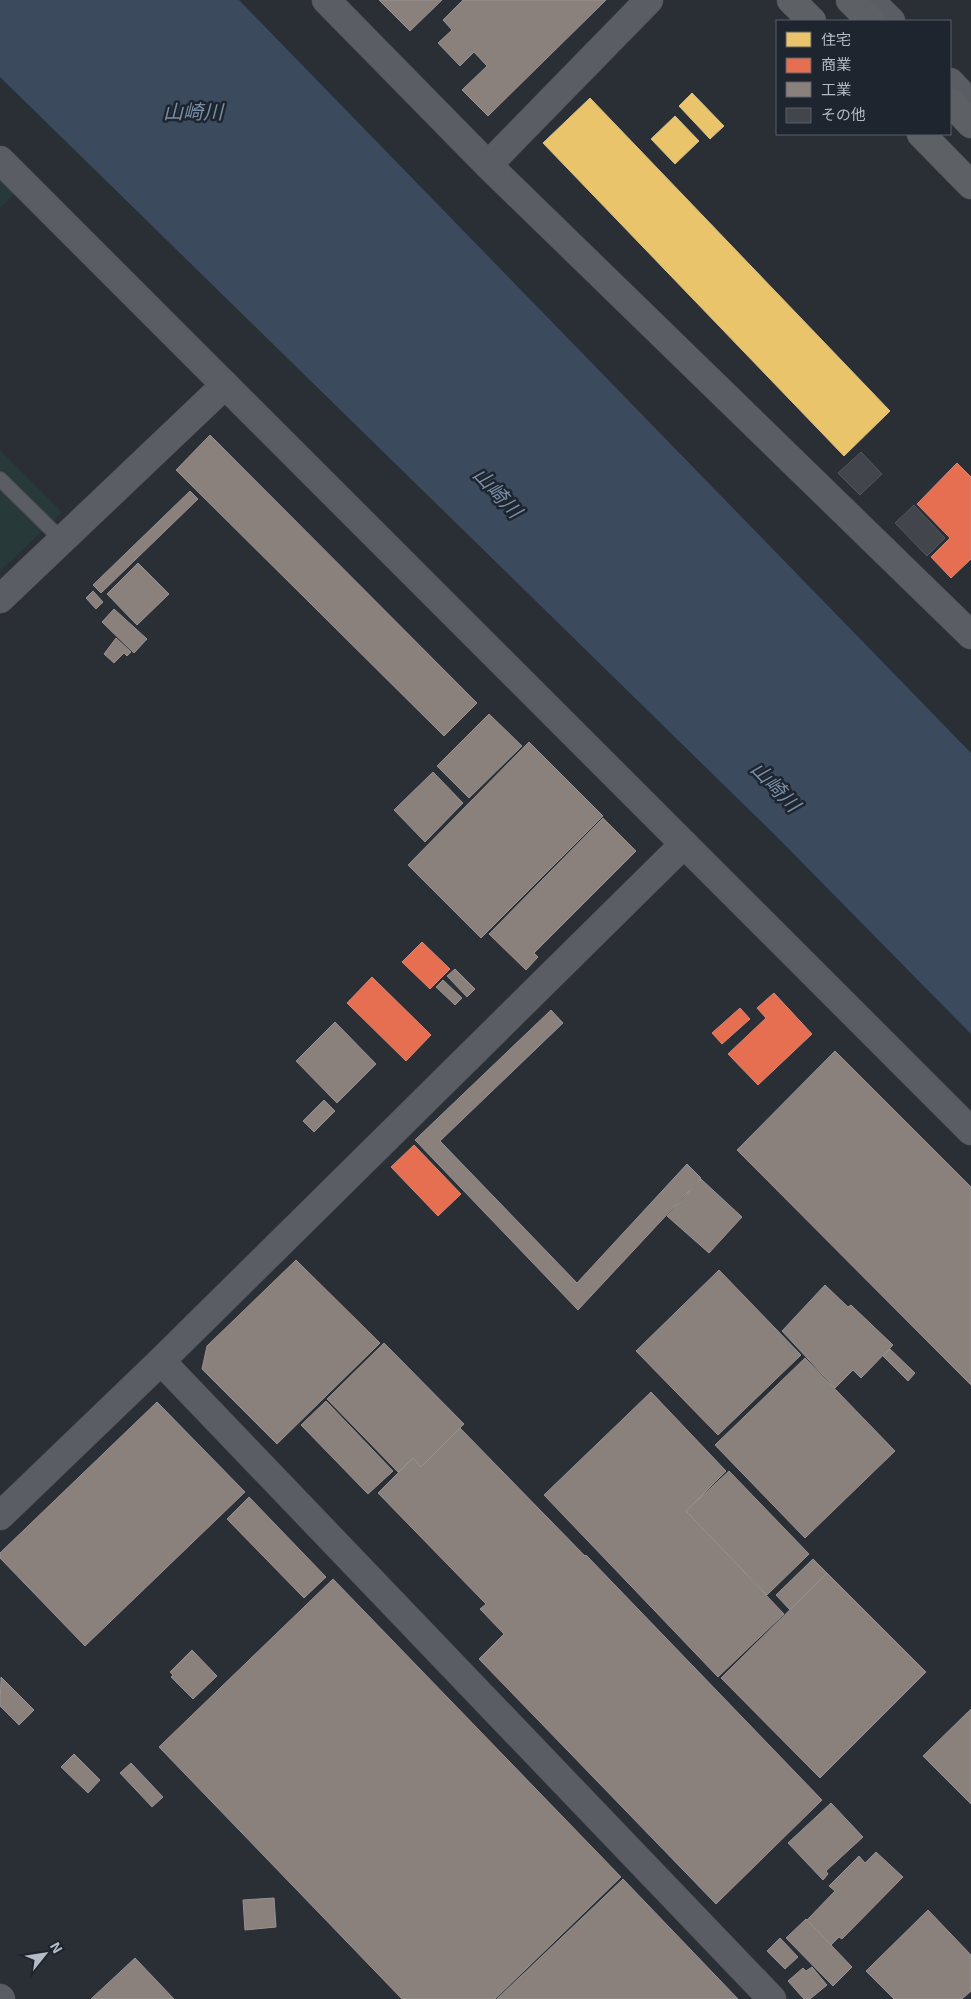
<svg xmlns="http://www.w3.org/2000/svg" width="971" height="1999" font-family="'Exo 2','Noto Sans JP',sans-serif">
  <style>
    .green { fill: #28393a }
    .water { fill: #3b4a5d }
    .homes { fill: #e9c46a; stroke: #d9c185 }
    .shops { fill: #e76f51; stroke: #d88674 }
    .industry { fill: #8a817c; stroke: #979292 }
    .building { fill: #42464c; stroke: #52565d }
    .lines { fill: none; stroke-linecap: round; stroke-linejoin: round }
    .service-casing { stroke: #484b50; stroke-width: 16 }
    .minor-casing { stroke: #484b50; stroke-width: 29 }
    .tertiary-casing { stroke: #484b50; stroke-width: 29 }
    .trunk-casing { stroke: #474b51; stroke-width: 29 }
    .service { stroke: #5a5d63; stroke-width: 14 }
    .minor { stroke: #5a5d63; stroke-width: 28 }
    .tertiary { stroke: #5a5d63; stroke-width: 28 }
    .trunk { stroke: #5d6064; stroke-width: 28 }
    .labels { text-anchor: middle; dominant-baseline: central; stroke-width: 5; stroke-linejoin: round; paint-order: stroke }
    .water-label { font-size: 20px; font-style: italic; fill: #788da6; stroke: #1e252f }
  </style>
  <rect width="100%" height="100%" fill="#2a2f35"/>
  <!-- green -->
  <g class="green">
    <polygon points="0,174 17,191 0,208"/>
    <polygon points="0,450 62,512 0,571"/>
  </g>
  <!-- water -->
  <polygon class="water" points="0,0 239,0 971,753 971,1034 776,836 0,77"/>
  <!-- homes -->
  <g class="homes">
    <polygon points="692,93 724,126 710,139 679,106"/>
    <polygon points="590,98 890,411 844,456 543,143"/>
    <polygon points="675,116 699,141 675,164 651,139"/>
  </g>
  <!-- shops -->
  <g class="shops">
    <polygon points="957,463 971,477 971,559 951,578 931,557 950,538 917,504"/>
    <polygon points="422,942 450,969 430,989 402,962"/>
    <polygon points="372,977 431,1035 406,1061 347,1003"/>
    <polygon points="774,993 812,1034 758,1085 728,1054 766,1018 757,1008"/>
    <polygon points="740,1008 750,1019 722,1044 712,1033"/>
    <polygon points="414,1145 461,1194 438,1216 391,1167"/>
  </g>
  <!-- industry -->
  <g class="industry">
    <polygon points="379,0 442,0 410,31"/>
    <polygon points="463,0 606,0 488,116 462,90 487,66 474,52 460,66 438,43 452,30 443,20"/>
    <polygon points="210,435 477,703 444,736 176,470"/>
    <polygon points="190,491 198,499 101,593 93,585"/>
    <polygon points="138,563 169,594 137,625 107,594"/>
    <polygon points="93,591 103,602 96,609 86,598"/>
    <polygon points="114,609 147,639 134,653 102,622"/>
    <polygon points="116,638 131,652 127,656 124,653 114,663 104,654"/>
    <polygon points="489,714 522,746 469,798 437,766"/>
    <polygon points="529,742 603,816 481,938 408,865"/>
    <polygon points="433,772 463,803 425,842 394,810"/>
    <polygon points="603,818 636,851 534,953 538,957 526,970 489,934"/>
    <polygon points="455,969 475,989 467,997 447,976"/>
    <polygon points="443,980 462,998 455,1005 436,987"/>
    <polygon points="551,1010 563,1023 440,1141 577,1283 687,1164 701,1178 578,1310 415,1140"/>
    <polygon points="335,1022 376,1064 337,1103 296,1061"/>
    <polygon points="835,1051 971,1187 971,1385 737,1150"/>
    <polygon points="324,1100 335,1111 314,1132 303,1121"/>
    <polygon points="701,1179 742,1217 709,1253 667,1216"/>
    <polygon points="296,1260 380,1343 277,1444 202,1369 207,1346"/>
    <polygon points="719,1270 801,1355 718,1435 636,1351"/>
    <polygon points="825,1285 848,1307 851,1305 893,1345 861,1378 853,1370 835,1388 782,1331"/>
    <polygon points="384,1343 464,1424 421,1467 413,1458 398,1472 327,1399"/>
    <polygon points="890,1349 915,1373 908,1381 883,1356"/>
    <polygon points="805,1358 895,1451 805,1538 715,1445"/>
    <polygon points="651,1392 726,1471 686,1511 784,1614 718,1677 544,1495"/>
    <polygon points="326,1401 393,1471 368,1494 301,1425"/>
    <polygon points="157,1402 245,1492 85,1646 0,1558 0,1553"/>
    <polygon points="460,1428 585,1556 586,1555 822,1800 716,1904 479,1659 504,1634 480,1609 486,1604 378,1493 413,1458 421,1467"/>
    <polygon points="729,1471 809,1554 767,1595 686,1511"/>
    <polygon points="249,1497 326,1577 304,1598 227,1519"/>
    <polygon points="813,1559 827,1573 790,1610 776,1595"/>
    <polygon points="827,1573 926,1672 820,1778 721,1678"/>
    <polygon points="333,1579 621,1877 495,1999 402,1999 159,1747"/>
    <polygon points="192,1650 217,1676 193,1699 171,1677 173,1675 170,1672"/>
    <polygon points="1,1677 34,1710 19,1725 0,1706"/>
    <polygon points="971,1709 971,1804 923,1756"/>
    <polygon points="74,1754 100,1780 88,1793 61,1767"/>
    <polygon points="131,1763 163,1797 152,1807 120,1773"/>
    <polygon points="831,1803 863,1837 826,1871 828,1874 823,1880 788,1843"/>
    <polygon points="876,1852 903,1877 842,1939 839,1937 831,1945 807,1920 835,1891 829,1886 859,1856 865,1863"/>
    <polygon points="623,1879 738,1999 497,1999"/>
    <polygon points="274,1898 276,1927 245,1930 243,1900"/>
    <polygon points="928,1910 971,1955 971,1991 962,1999 894,1999 866,1971"/>
    <polygon points="806,1919 852,1967 833,1986 786,1938"/>
    <polygon points="780,1938 798,1957 785,1969 767,1951"/>
    <polygon points="135,1958 174,1999 91,1999"/>
    <polygon points="812,1967 827,1985 810,1999 804,1999 788,1981 803,1968 806,1971"/>
  </g>
  <!-- building -->
  <g class="building">
    <polygon points="861,452 882,474 860,495 838,473"/>
    <polygon points="914,505 945,538 927,556 895,523"/>
  </g>
  <g class="lines">
    <!-- service casing -->
    <g class="service-casing">
      <polyline id="service" points="0,479 61,539"/>
    </g>
    <!-- minor casing -->
    <g class="minor-casing">
      <g id="minor">
        <polyline points="326,0 488,165 971,635"/>
        <polyline points="0,160 971,1131"/>
        <polyline points="488,165 649,0"/>
        <polyline points="161,1361 772,1999"/>
        <polyline points="0,1516 161,1361 684,844"/>
        <polyline points="0,1998 1,1999"/>
      </g>
    </g>
    <!-- tertiary casing -->
    <g class="tertiary-casing">
      <g id="tertiary">
        <polyline points="870,0 891,21"/>
        <polyline points="950,82 971,104"/>
        <polyline points="0,599 225,385"/>
      </g>
    </g>
    <!-- trunk casing -->
    <g class="trunk-casing">
      <g id="trunk">
        <polyline points="791,0 812,21"/>
        <polyline points="850,0 871,21"/>
        <polyline points="950,102 971,124"/>
        <polyline points="921,134 971,185"/>
      </g>
    </g>
    <!-- service -->
    <use href="#service" class="service"/>
    <!-- minor -->
    <use href="#minor" class="minor"/>
    <!-- tertiary -->
    <use href="#tertiary" class="tertiary"/>
    <!-- trunk -->
    <use href="#trunk" class="trunk"/>
  </g>
  <g class="labels">
    <!-- water labels -->
    <g class="water-label">
      <text x="193" y="111">山崎川</text>
      <text transform="translate(498 492) rotate(47)">山崎川</text>
      <text transform="translate(776 786) rotate(46)">山崎川</text>
    </g>
  </g>
  <!-- legend -->
  <rect x="776" y="20" width="175" height="115" fill="#1e252f" stroke="#5a616b"/>
  <rect x="786" y="32" width="25" height="15" fill="#e9c46a" stroke="#5a616b"/>
  <text x="821" y="45" font-size="15" fill="#b4bbc5">住宅</text>
  <rect x="786" y="58" width="25" height="15" fill="#e76f51" stroke="#5a616b"/>
  <text x="821" y="70" font-size="15" fill="#b4bbc5">商業</text>
  <rect x="786" y="82" width="25" height="15" fill="#8a817c" stroke="#5a616b"/>
  <text x="821" y="95" font-size="15" fill="#b4bbc5">工業</text>
  <rect x="786" y="108" width="25" height="15" fill="#42464c" stroke="#5a616b"/>
  <text x="821" y="120" font-size="15" fill="#b4bbc5">その他</text>
  <!-- north arrow -->
  <g transform="translate(45 1954) rotate(60)" stroke="#1e252f" stroke-width="4" paint-order="stroke">
  <path d="M0-4L9 19L0 12L-9 19Z" fill="#b4bbc5"/>
  <text y="-8" font-size="14" font-weight="bold" text-anchor="middle" fill="#b4bbc5">N</text>
  </g>
</svg>
